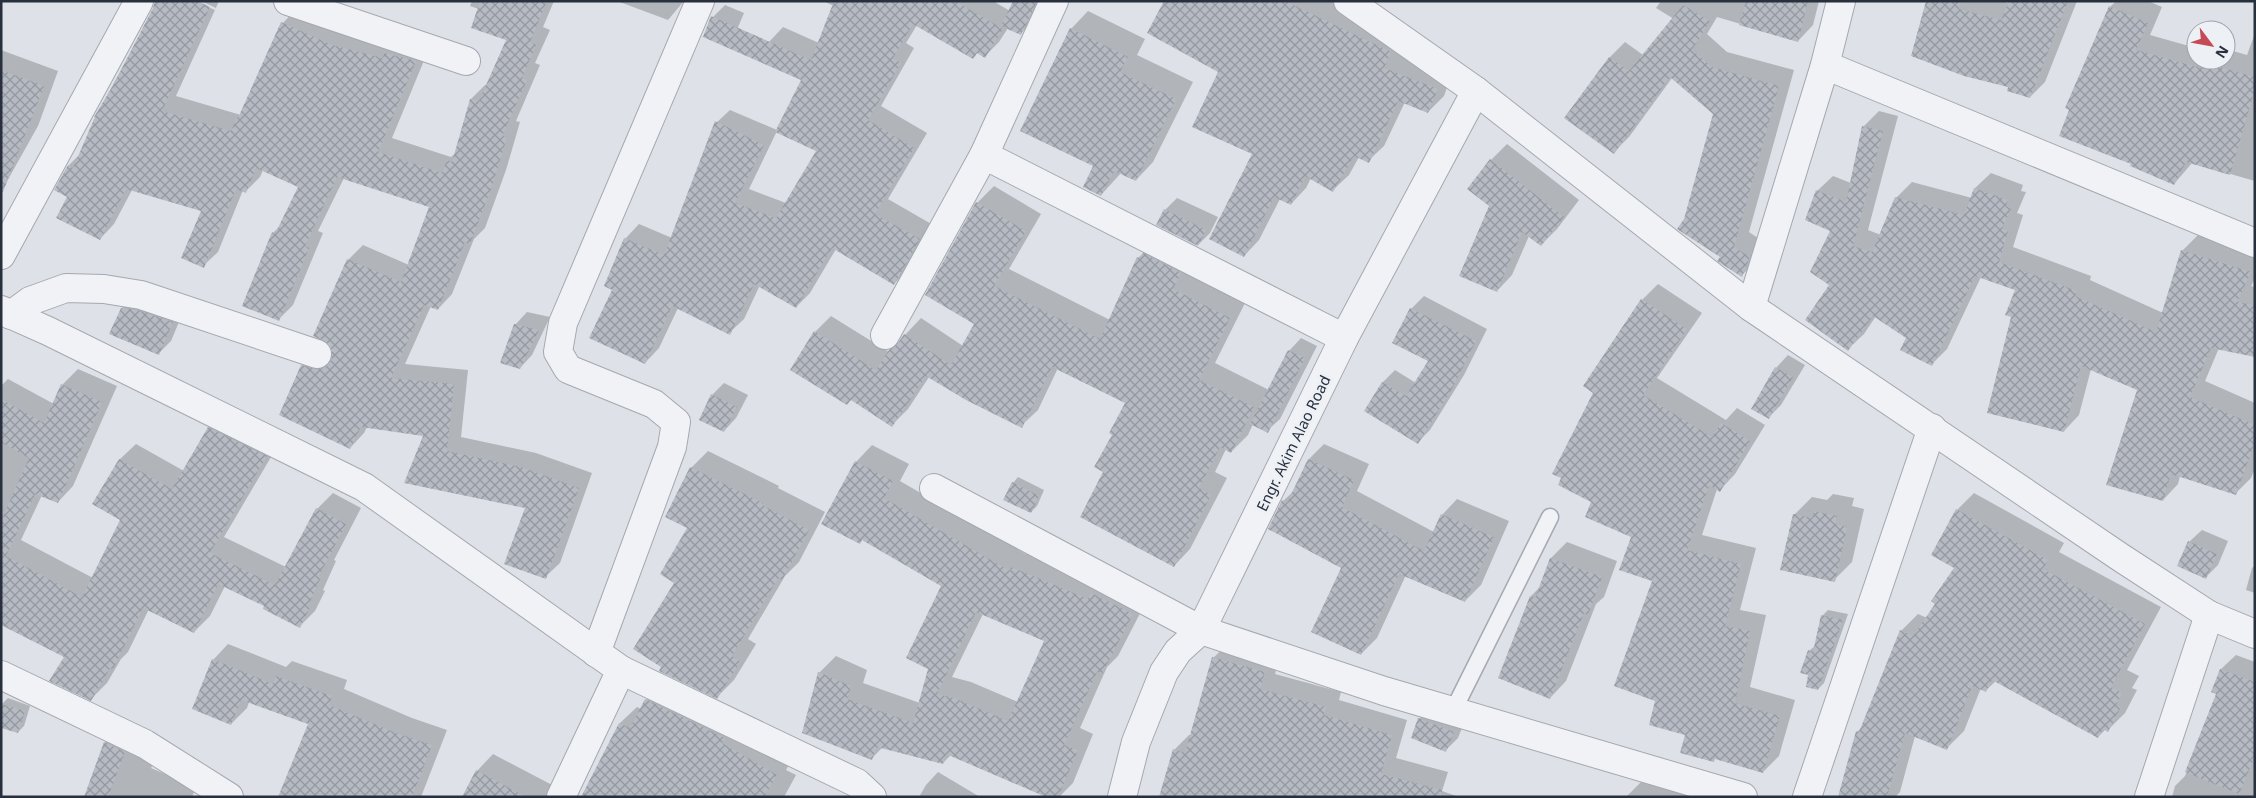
<svg xmlns="http://www.w3.org/2000/svg" width="2256" height="798" font-family="'Noto Sans',sans-serif">
  <style>
    .shadow { fill: #0003; fill-rule: evenodd }
    .building { fill: url(#building-cross-hatch); fill-rule: evenodd }
    .lines { fill: none; stroke-linecap: round; stroke-linejoin: round }
    .service-casing { stroke: #a4a8b1; stroke-width: 19 }
    .minor-casing { stroke: #a4a8b1; stroke-width: 30 }
    .service { stroke: #f1f2f5; stroke-width: 16 }
    .minor { stroke: #f1f2f5; stroke-width: 28 }
    .labels { text-anchor: middle; dominant-baseline: central; stroke-width: 5; stroke-linejoin: round; paint-order: stroke }
    .street-label { font-size: 15px; fill: #282f3d; stroke: #edf0f5 }
  </style>
  <defs>
    <pattern id="building-cross-hatch" width="8" height="8" patternUnits="userSpaceOnUse" patternTransform="scale(1.25)"><rect width="8" height="8" fill="#b6bac3"/><path d="M0 0l8 8M0 8l8-8" fill="none" stroke="#9498a0"/></pattern>
  </defs>
  <rect width="100%" height="100%" fill="#dee1e7"/>
  <!-- shadow -->
  <g class="shadow">
    <polygon points="155,1 195,1 215,10 216,8 201,1 219,1 176,96 241,115 283,23 297,8 430,46 392,138 451,157 456,153 471,99 485,85 488,85 507,39 479,9 470,6 472,1 554,1 543,27 550,30 535,63 540,65 516,121 520,122 506,170 485,228 474,239 452,294 438,309 431,306 405,364 468,370 461,437 536,453 592,473 560,563 545,577 526,507 406,482 425,434 367,427 364,433 350,448 302,366 317,351 333,355 348,260 363,245 409,265 431,206 344,178 318,231 323,233 293,305 278,320 273,233 280,226 299,186 263,170 260,177 246,191 243,190 218,252 203,266 203,210 132,190 114,224 100,239 69,196 56,190 69,165 81,153 96,116 154,9"/>
    <polygon points="617,1 684,1 668,20"/>
    <path d="M823,1H993L1010,11L1014,1H1042L1033,22L1020,34L1008,28L999,42L985,56L978,52L973,58L917,25L906,43L914,48L881,106L927,133L888,199L933,225L908,270L894,284L836,249L810,293L796,307L760,285L744,319L729,333L678,308L659,348L645,363L613,289L625,239L639,224L672,238L715,124L730,110L777,130L803,79L769,42L783,27L819,43L834,6ZM777,131L817,151L786,203L749,189Z"/>
    <polygon points="1165,1 1333,1 1406,36 1452,73 1444,96 1428,112 1405,102 1384,146 1368,161 1359,157 1349,175 1333,190 1311,178 1306,188 1291,204 1280,199 1259,240 1244,256 1253,154 1220,71"/>
    <polygon points="1661,1 1819,1 1813,25 1798,41 1717,17 1707,34 1727,52 1794,70 1749,232 1764,242 1757,260 1742,275 1721,257 1685,220 1715,114 1672,78 1629,137 1613,153 1566,118 1610,57 1625,42 1643,55 1674,19 1656,8"/>
    <polygon points="1928,1 2001,1 2009,3 2010,1 2077,1 2045,82 2030,97 2009,86"/>
    <polygon points="2116,1 2148,1 2162,7 2150,35 2196,48 2196,60 2226,60 2226,49 2247,55 2255,33 2255,181 2192,163 2174,184 2110,7"/>
    <polygon points="725,5 744,13 736,32 713,17"/>
    <polygon points="1088,11 1145,39 1137,55 1193,82 1153,162 1136,180 1121,173 1101,195 1071,29"/>
    <polygon points="1,50 58,71 38,126 1,192"/>
    <polygon points="1879,111 1898,116 1868,230 1881,235 1896,198 1912,182 1972,198 1975,188 1991,173 2023,185 2021,191 2026,192 2017,213 2023,215 2013,247 2091,276 2090,280 2163,313 2182,251 2198,235 2255,253 2255,279 2251,286 2255,287 2255,356 2219,348 2205,381 2255,403 2255,468 2251,478 2236,493 2180,476 2178,484 2163,500 2138,389 2091,369 2079,415 2064,431 2016,289 1981,277 1947,349 1932,364 1907,338 1876,316 1864,334 1848,349 1831,285 1831,230 1817,191 1833,176 1851,183 1864,126"/>
    <polygon points="1507,144 1579,200 1557,229 1541,245 1529,236 1512,275 1497,291 1490,206 1491,160"/>
    <polygon points="994,186 1041,214 1009,269 1110,320 1138,258 1155,242 1246,301 1215,363 1269,390 1289,351 1301,338 1317,346 1280,419 1267,431 1253,424 1248,435 1231,452 1226,449 1215,472 1227,478 1190,549 1174,566 1104,471 1114,434 1126,402 1058,368 1038,410 1021,426 929,377 908,409 892,425 815,332 831,316 889,352 921,318 963,346 976,324 926,295 977,203"/>
    <polygon points="1177,198 1218,217 1210,233 1198,245 1165,210"/>
    <polygon points="1658,284 1702,313 1657,378 1726,420 1737,408 1765,425 1735,474 1720,490 1717,489 1702,535 1756,548 1740,610 1766,615 1750,687 1795,700 1779,756 1763,772 1716,758 1713,761 1657,700 1654,581 1632,536 1593,501 1594,393 1585,386 1642,300"/>
    <polygon points="134,296 184,310 171,341 158,354 122,308"/>
    <polygon points="1424,296 1487,329 1464,375 1430,430 1417,443 1366,410 1383,382 1395,370 1416,383 1430,361 1394,343 1411,309"/>
    <polygon points="527,312 550,317 532,355 520,368 515,325"/>
    <polygon points="1788,355 1805,365 1781,405 1769,417 1753,408 1776,368"/>
    <polygon points="78,369 117,386 73,486 58,502 42,495 21,540 93,578 121,520 94,504 120,459 136,444 184,471 209,428 225,412 281,440 224,537 286,567 317,509 333,493 361,508 334,560 336,561 323,590 325,591 315,611 299,627 266,606 225,586 210,616 194,632 149,609 128,652 121,659 107,683 91,699 65,657 1,623 1,386 8,379 54,404 62,385"/>
    <polygon points="724,383 748,395 736,418 724,431 712,395"/>
    <polygon points="1324,444 1369,464 1357,491 1434,532 1442,515 1457,499 1509,521 1481,585 1465,601 1406,575 1377,638 1361,654 1342,568 1283,501 1295,490 1309,459"/>
    <path d="M872,445L909,464L900,481L1026,554L1029,551L1148,598L1118,656L1107,667L1080,728L1093,734L1073,783L1059,797H1049L951,755L943,763L883,747L872,758L819,673L836,656L867,670L863,683L920,703L930,668L943,585L863,539L860,543L856,462ZM983,614L1046,640L1018,702L971,682L952,677Z"/>
    <polygon points="708,451 779,486 778,488 825,512 799,562 785,576 748,639 756,644 734,680 717,697 676,582 689,528 691,468"/>
    <polygon points="1018,477 1044,490 1037,506 1031,512 1013,483"/>
    <polygon points="1974,493 2064,543 2059,552 2161,607 2127,670 2139,676 2132,688 2137,690 2125,713 2108,730 2106,729 2098,737 1996,681 1985,691 1981,688 1964,731 1947,748 1915,736 1900,792 1895,797 1839,797 1857,732 1863,726 1901,631 1918,614 1927,618 1956,567 1957,510"/>
    <polygon points="1833,494 1854,498 1852,506 1864,509 1852,562 1834,580 1794,515 1812,497 1827,500"/>
    <polygon points="2202,530 2228,541 2218,565 2206,577 2189,542"/>
    <polygon points="1567,542 1617,561 1604,597 1596,604 1566,681 1550,698 1499,678 1531,596 1540,587 1551,558"/>
    <polygon points="2255,565 2255,593 2246,590 2252,568"/>
    <polygon points="1828,610 1848,614 1824,683 1818,689 1810,675 1809,651 1816,645 1822,616"/>
    <polygon points="1229,643 1280,656 1275,674 1341,692 1339,700 1407,720 1396,758 1448,772 1442,791 1459,797 1160,797 1174,750 1189,735 1192,735 1213,658"/>
    <polygon points="228,644 286,667 292,661 347,680 344,689 412,718 447,730 421,797 312,797 310,723 249,702 247,708 231,724 213,660"/>
    <polygon points="2236,655 2255,662 2255,797 2172,797 2175,786 2185,776 2218,694 2213,691 2221,669"/>
    <polygon points="663,683 793,758 786,770 796,775 784,797 582,797 620,723 637,707 641,709 646,700"/>
    <polygon points="8,698 30,706 24,726 18,732 2,704"/>
    <polygon points="1432,707 1465,720 1458,738 1446,750 1419,719"/>
    <polygon points="120,727 163,749 151,768 196,787 192,797 97,797 87,793 105,742"/>
    <polygon points="493,754 575,797 463,797 477,771"/>
    <polygon points="938,772 980,797 919,797 926,785"/>
    <polygon points="1657,780 1691,791 1689,797 1626,797 1641,782 1652,785"/>
  </g>
  <!-- building -->
  <g class="building">
    <polygon points="155,1 198,1 210,7 162,111 231,131 237,117 238,118 281,22 332,45 383,58 384,53 416,61 378,152 442,173 447,160 452,162 470,99 479,101 506,40 471,28 480,1 547,1 530,42 536,45 522,78 527,80 502,136 507,137 492,186 470,244 465,242 438,310 424,305 391,378 454,384 447,451 521,467 579,488 546,579 504,564 525,508 404,483 423,436 361,427 350,449 279,415 301,365 320,369 327,366 332,359 332,351 329,344 313,336 347,259 401,282 429,207 337,177 305,246 309,248 279,321 242,306 272,232 275,234 298,187 256,168 246,193 236,189 204,268 181,258 201,211 126,189 100,240 56,218 67,197 54,190 68,165 73,168 95,117 94,117 114,84 153,8"/>
    <polygon points="834,1 955,1 1003,29 985,58 977,53 973,59 913,24 893,58 901,63 868,120 914,148 875,214 920,239 894,285 832,248 796,308 754,284 730,335 672,306 645,364 589,338 612,290 604,286 624,238 664,255 715,121 764,145 735,203 776,218 816,151 775,132 801,80 703,37 711,16 811,60"/>
    <polygon points="1013,1 1037,1 1021,35 1001,26"/>
    <polygon points="1164,1 1285,1 1391,52 1384,68 1438,89 1428,113 1398,101 1369,163 1354,156 1333,192 1305,176 1291,205 1274,197 1244,257 1209,239 1252,154 1192,127 1218,72 1147,33"/>
    <polygon points="1746,1 1808,1 1798,42 1739,25"/>
    <polygon points="1926,1 1961,1 1959,9 2001,20 2009,1 2068,1 2030,98 2007,91 2008,87 1964,76 1911,56"/>
    <polygon points="1683,5 1710,21 1692,50 1712,67 1779,86 1734,247 1750,257 1742,277 1717,261 1720,257 1677,229 1684,219 1713,114 1670,77 1614,154 1564,118 1609,57 1629,71"/>
    <polygon points="2109,6 2148,23 2136,50 2208,70 2209,64 2255,77 2255,89 2230,175 2186,162 2174,185 2130,166 2131,164 2059,136 2069,110 2065,108"/>
    <polygon points="1070,28 1128,57 1120,72 1176,99 1136,181 1114,171 1101,196 1083,187 1093,166 1020,131"/>
    <polygon points="1,70 44,86 3,192 1,192"/>
    <polygon points="1862,126 1883,131 1853,246 1872,252 1895,197 1964,215 1974,188 2008,200 2006,206 2011,208 2002,229 2008,231 1999,262 2077,291 2075,296 2156,332 2181,250 2251,272 2237,302 2255,305 2255,357 2211,348 2190,397 2255,425 2255,441 2236,495 2171,474 2163,501 2106,485 2137,390 2081,366 2064,432 1987,413 2011,317 2005,315 2015,290 1975,276 1932,366 1900,350 1906,338 1873,316 1848,351 1805,320 1829,285 1810,272 1830,231 1805,220 1816,190 1846,202"/>
    <polygon points="1490,159 1564,217 1541,246 1522,232 1497,292 1459,276 1489,206 1467,189"/>
    <polygon points="976,202 1026,231 994,286 1100,339 1137,257 1140,259 1143,253 1181,273 1173,289 1230,318 1199,380 1254,407 1231,453 1220,447 1199,488 1211,495 1174,567 1080,517 1103,472 1094,467 1112,435 1109,433 1125,403 1052,367 1022,428 966,400 926,376 892,427 851,400 847,405 790,370 814,331 876,370 889,350 898,343 904,334 951,365 974,324 925,295"/>
    <polygon points="1164,209 1206,230 1198,246 1156,225"/>
    <polygon points="1641,299 1687,329 1643,395 1712,437 1721,423 1750,441 1720,492 1709,485 1687,550 1741,564 1725,626 1750,631 1735,703 1780,716 1763,773 1715,759 1714,762 1680,753 1685,735 1649,725 1655,701 1614,686 1652,581 1619,570 1631,537 1585,517 1591,502 1558,485 1561,478 1552,474 1593,393 1583,386"/>
    <polygon points="121,308 137,310 173,322 159,355 109,334"/>
    <polygon points="1410,308 1476,341 1452,389 1418,444 1364,411 1382,382 1406,396 1428,361 1392,343"/>
    <polygon points="514,324 539,330 520,369 500,363"/>
    <polygon points="1288,350 1305,358 1268,433 1250,424"/>
    <polygon points="1775,367 1793,377 1769,419 1751,409"/>
    <polygon points="61,384 102,402 58,503 35,494 6,556 82,597 120,520 92,504 119,459 172,489 208,427 267,456 210,553 275,585 316,508 346,524 319,576 321,577 308,606 310,607 300,628 263,609 264,606 218,584 194,633 143,608 113,669 110,668 91,701 49,681 64,657 1,625 1,521 29,458 1,442 1,399 44,423"/>
    <polygon points="711,394 737,407 724,432 699,420"/>
    <polygon points="1308,459 1354,480 1342,507 1424,551 1441,514 1494,537 1465,602 1399,574 1361,655 1311,632 1341,568 1268,529 1282,500 1287,503"/>
    <path d="M855,461L893,481L884,498L1010,571L1011,567L1088,599L1091,593L1133,614L1102,674L1097,672L1064,745L1078,750L1058,797H1046L946,754L943,764L877,747L872,760L802,733L818,672L851,686L847,699L913,723L928,669L906,658L941,586L862,540L860,544L821,524ZM976,612L1044,641L1008,721L954,698L937,694Z"/>
    <polygon points="690,467 763,503 762,505 809,530 782,580 778,578 732,656 740,662 717,699 659,671 661,667 633,649 674,583 660,574 687,528 665,517"/>
    <polygon points="1012,482 1039,496 1031,513 1003,500"/>
    <polygon points="1956,509 2048,560 2043,569 2145,624 2111,687 2122,693 2116,705 2121,707 2108,732 2103,729 2098,738 1992,680 1986,692 1972,686 1947,750 1905,733 1887,797 1838,797 1856,731 1859,732 1900,630 1913,636 1935,604 1931,601 1954,568 1931,555"/>
    <polygon points="1814,511 1837,516 1835,524 1847,527 1835,582 1780,570 1793,514 1812,518"/>
    <polygon points="2188,541 2217,554 2206,579 2177,566"/>
    <polygon points="1550,558 1602,577 1588,615 1584,613 1550,699 1498,678 1530,596 1535,598"/>
    <polygon points="1821,615 1843,620 1818,690 1806,687 1808,675 1800,673 1808,650 1813,652"/>
    <polygon points="1212,657 1265,672 1260,689 1326,707 1324,715 1392,735 1381,774 1442,790 1441,797 1159,797 1173,749 1185,753"/>
    <polygon points="212,659 273,684 276,676 332,696 329,705 396,733 432,745 412,797 278,797 308,724 241,700 231,725 192,709"/>
    <polygon points="2220,669 2255,682 2255,756 2239,794 2185,772 2216,694 2211,692"/>
    <polygon points="645,699 725,738 722,743 777,775 764,797 581,797 619,723 630,728"/>
    <polygon points="1,704 25,711 18,733 1,728"/>
    <polygon points="1418,718 1454,732 1446,752 1411,738"/>
    <polygon points="104,742 125,752 108,797 84,797"/>
    <polygon points="476,770 526,797 462,797"/>
  </g>
  <g class="lines">
    <!-- service casing -->
    <g class="service-casing">
      <polyline id="service" points="1453,711 1550,517"/>
    </g>
    <!-- minor casing -->
    <g class="minor-casing">
      <g id="minor">
        <polyline points="288,1 466,61"/>
        <polyline points="1348,1 1476,91 1751,307 2120,557 2209,615 2255,634"/>
        <polyline points="1825,65 2255,243"/>
        <polyline points="984,155 1344,338"/>
        <polyline points="1,255 139,1"/>
        <polyline points="1751,307 1825,65 1841,1"/>
        <polyline points="1,310 48,331 364,487 621,670 857,783 872,797"/>
        <polyline points="11,315 30,301 66,288 104,289 141,295 317,354"/>
        <polyline points="885,335 984,155 1054,1"/>
        <polyline points="934,488 1201,630 1384,691 1743,797"/>
        <polyline points="596,653 672,447 676,422 654,404 568,369 558,352 563,323 700,1"/>
        <polyline points="1,675 145,744 229,797"/>
        <polyline points="561,797 621,670"/>
        <polyline points="1122,797 1136,742 1164,672 1178,651 1201,630 1344,338 1476,91"/>
        <polyline points="1807,797 1932,428"/>
        <polyline points="2149,797 2209,615"/>
      </g>
    </g>
    <!-- service -->
    <use href="#service" class="service"/>
    <!-- minor -->
    <use href="#minor" class="minor"/>
  </g>
  <g class="labels">
    <!-- street labels -->
    <g class="street-label">
      <text transform="translate(1293 443) rotate(-64)">Engr. Akim Alao Road</text>
    </g>
  </g>
  <!-- border -->
  <rect width="2256" height="798" fill="none" stroke="#282f3d" stroke-width="5"/>
  <!-- north arrow -->
  <g transform="translate(2211 45) rotate(122)"><circle r="24" fill="#edf0f5" stroke="#9ea3ab"/>
  <path d="M0-4L9 19L0 12L-9 19Z" fill="#c54a56"/>
  <text y="-8" font-size="14" font-weight="bold" text-anchor="middle" fill="#282f3d">N</text>
  </g>
</svg>
